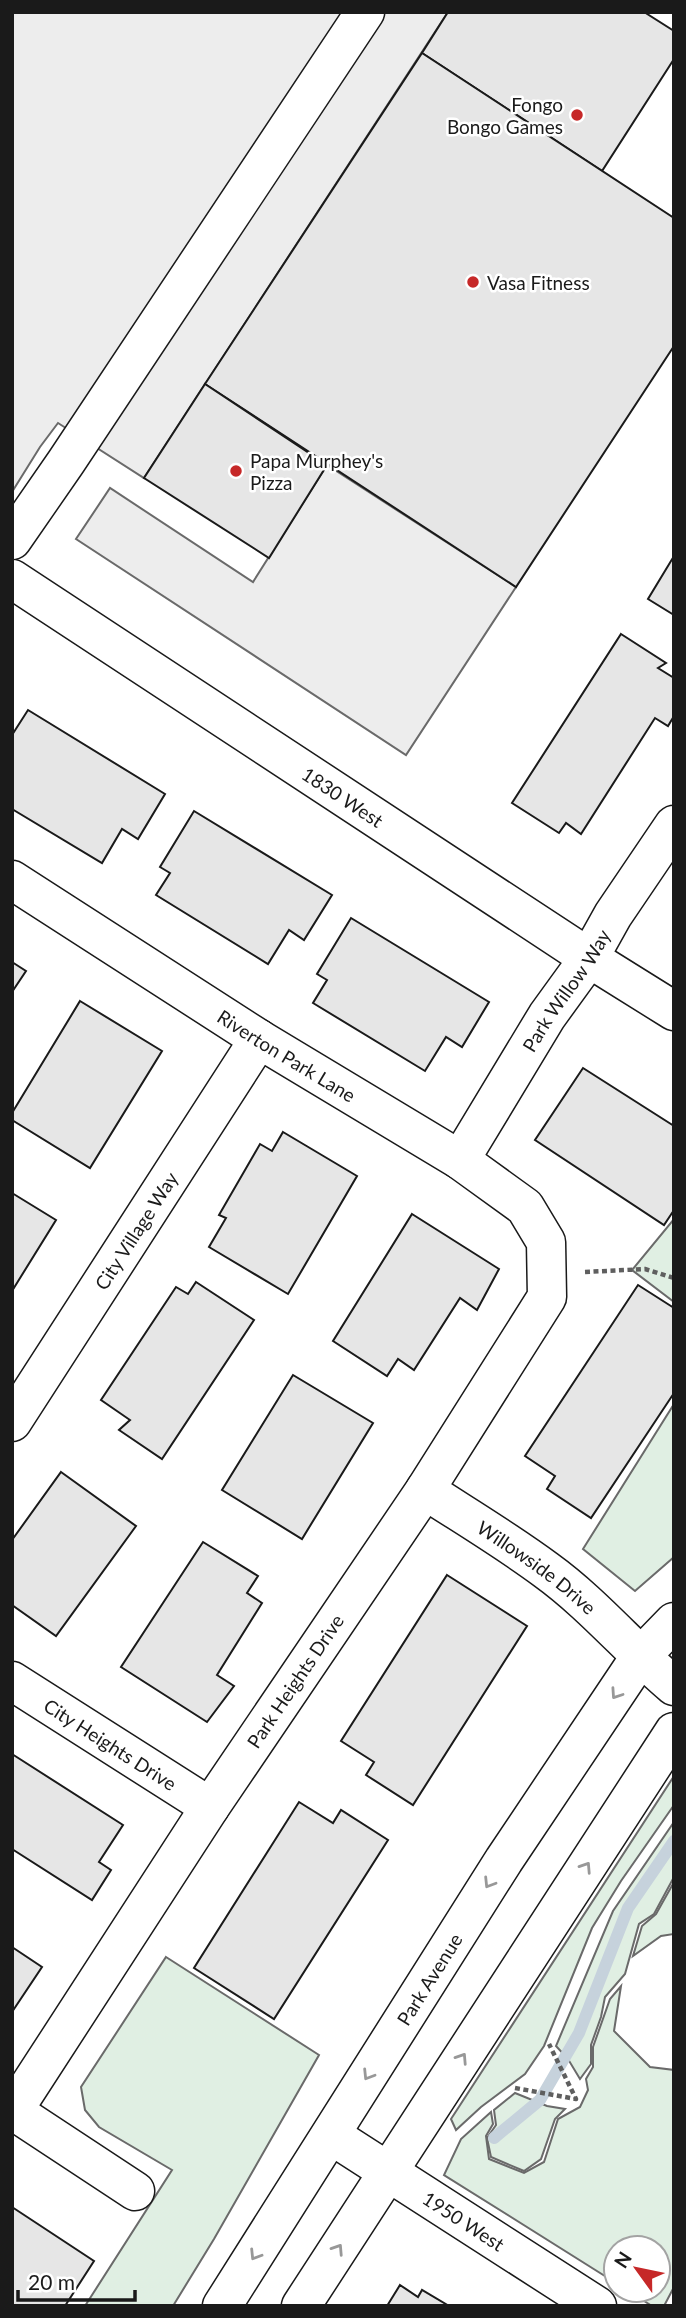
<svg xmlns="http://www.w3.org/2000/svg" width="686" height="2318" font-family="Lato,sans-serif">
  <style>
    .green { fill: #e0efe3; stroke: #6a6a6a; stroke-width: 2 }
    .parking { fill: #ededed; stroke: #6a6a6a; stroke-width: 2 }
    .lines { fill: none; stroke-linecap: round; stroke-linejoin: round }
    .stream { stroke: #c6d2dc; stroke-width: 12 }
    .building { fill: #e6e6e6; stroke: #1a1a1a; stroke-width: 2 }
    .minor-casing { stroke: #1a1a1a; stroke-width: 41 }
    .path { stroke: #5f5f5f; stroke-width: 4.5; stroke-dasharray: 5 3.5; stroke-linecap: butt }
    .minor { stroke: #fff; stroke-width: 38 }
    .oneway { stroke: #989898 }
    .poi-dot { fill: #c62828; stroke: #fff; stroke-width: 2.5 }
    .labels { text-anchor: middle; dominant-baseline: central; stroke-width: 5; stroke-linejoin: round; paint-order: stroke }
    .poi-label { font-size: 19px; fill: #1a1a1a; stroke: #fff; text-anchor: start }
    .street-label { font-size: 19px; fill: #1a1a1a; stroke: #fff }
  </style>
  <rect width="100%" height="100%" fill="#fff"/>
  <!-- green -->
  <g class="green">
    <polygon points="674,1219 674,1302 632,1270"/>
    <polygon points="674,1404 674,1557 635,1591 583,1549"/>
    <polygon points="674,1776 674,1805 621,1881 592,1928 544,2046 525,2074 481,2107 456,2130 451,2119"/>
    <polygon points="674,1822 674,1877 654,1914 639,1924 625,1974 605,1997 601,2017 591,2045 591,2064 580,2079 568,2059 556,2046 613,1911"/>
    <polygon points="674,1882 674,1934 661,1936 633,1956 642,1926 656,1914"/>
    <polygon points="166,1957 319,2055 214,2239 173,2306 85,2306 172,2170 99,2127 85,2110 81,2087"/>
    <polygon points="621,1986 614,2031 650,2067 674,2070 674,2287 664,2306 652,2306 627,2290 658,2290 658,2248 616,2248 616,2283 444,2175 461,2139 491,2112 493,2124 486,2136 489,2159 524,2173 544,2162 558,2119 580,2107 588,2090 586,2079 593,2067 593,2047 610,1999"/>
    <polygon points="515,2093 547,2106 565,2109 555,2119 541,2159 524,2171 491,2157 487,2138 496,2125 494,2110"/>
  </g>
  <!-- parking -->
  <g class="parking">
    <polygon points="12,12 448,12 144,478 58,423 40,447 12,492"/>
    <polygon points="327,465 516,587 406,755 76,539 110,488 253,582"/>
  </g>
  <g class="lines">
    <!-- stream -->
    <polyline class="stream" points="494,2138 540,2100 579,2033 628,1908 674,1841"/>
  </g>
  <!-- building -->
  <g class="building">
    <polygon points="448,12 644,12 674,31 674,59 602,171 422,53"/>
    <polygon points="422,53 674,218 674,346 516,587 205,384"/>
    <polygon points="205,384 327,465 269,558 144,478"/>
    <polygon points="674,556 674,615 648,599"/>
    <polygon points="621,634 666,663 658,668 674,678 674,716 668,726 655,718 581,834 566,823 559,833 512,803"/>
    <polygon points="28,710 165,794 138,839 122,829 102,863 12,809 12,735"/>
    <polygon points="194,811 332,895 304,940 289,930 268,964 156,895 170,873 160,867"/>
    <polygon points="351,918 489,1002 462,1047 446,1037 425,1071 313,1003 327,980 317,974"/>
    <polygon points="12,962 26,971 12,992"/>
    <polygon points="80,1001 162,1051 90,1168 12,1120 12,1113"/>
    <polygon points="583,1068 674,1126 674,1210 664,1225 535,1140"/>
    <polygon points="283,1132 357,1176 288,1294 209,1247 226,1218 219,1215 260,1144 272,1151"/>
    <polygon points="12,1193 56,1220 12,1291"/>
    <polygon points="412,1214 499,1269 477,1310 460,1298 414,1370 398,1359 387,1376 333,1341"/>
    <polygon points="196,1282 254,1320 162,1459 119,1430 130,1420 101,1400 176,1287 188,1294"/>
    <polygon points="638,1285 674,1308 674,1393 591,1518 547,1489 555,1476 525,1456"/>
    <polygon points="293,1375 373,1423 302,1539 222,1490"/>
    <polygon points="61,1472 136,1526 56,1636 12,1605 12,1540"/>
    <polygon points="203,1542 258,1576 247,1593 262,1603 217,1675 234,1686 207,1722 121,1667"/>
    <polygon points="447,1575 527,1626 413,1805 366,1775 374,1762 341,1741"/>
    <polygon points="12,1754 123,1825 99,1862 111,1870 92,1900 12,1849"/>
    <polygon points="299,1802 333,1823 341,1810 388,1840 274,2019 194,1968"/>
    <polygon points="12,1947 42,1967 12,2012"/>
    <polygon points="12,2207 94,2261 65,2306 12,2306"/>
    <polygon points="400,2285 418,2297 422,2290 449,2306 387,2306"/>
  </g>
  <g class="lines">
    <!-- minor casing -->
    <g class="minor-casing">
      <g id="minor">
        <polyline points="12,540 66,462 365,12"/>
        <path id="s1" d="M12,579L589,958L674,1011"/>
        <path id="s2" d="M12,880L259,1039L460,1160L525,1207L546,1242L547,1297L425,1490L210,1807L13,2111"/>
        <path id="s3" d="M460,1160L547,1016L589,958L613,915L674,825"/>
        <path id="s4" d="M12,1422L259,1039"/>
        <path id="s5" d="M425,1490C465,1516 507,1541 546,1570C593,1604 630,1649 674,1686"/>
        <path id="s6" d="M12,1681L210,1807"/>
        <polyline points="12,2110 135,2191"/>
        <path id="s7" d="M331,2135L597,2306"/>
        <path id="s8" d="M222,2306L504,1860L640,1657L674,1622"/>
        <polyline points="301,2306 674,1732"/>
      </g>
    </g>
    <!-- path -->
    <g class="path">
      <polyline points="585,1272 645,1269 674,1278"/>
      <polyline points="515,2088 576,2099 549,2044"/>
    </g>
    <!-- minor -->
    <use href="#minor" class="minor"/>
  </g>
  <!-- one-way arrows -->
  <defs><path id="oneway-chevron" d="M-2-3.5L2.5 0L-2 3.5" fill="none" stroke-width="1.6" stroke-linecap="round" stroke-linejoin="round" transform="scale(1.75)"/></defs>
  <g class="oneway">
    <use href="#oneway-chevron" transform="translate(616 1694) rotate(124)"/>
    <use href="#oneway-chevron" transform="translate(586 1867) rotate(-57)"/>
    <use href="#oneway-chevron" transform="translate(489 1883) rotate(122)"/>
    <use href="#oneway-chevron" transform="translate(462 2058) rotate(-57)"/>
    <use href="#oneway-chevron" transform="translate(368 2075) rotate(122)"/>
    <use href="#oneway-chevron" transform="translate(338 2249) rotate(-57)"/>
    <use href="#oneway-chevron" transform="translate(255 2255) rotate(122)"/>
  </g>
  <!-- markers -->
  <g class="poi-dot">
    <circle cx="577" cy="115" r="7"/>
    <circle cx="473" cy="282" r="7"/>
    <circle cx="236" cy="471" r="7"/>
  </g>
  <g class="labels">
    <!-- poi labels -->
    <g class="poi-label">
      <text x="563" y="104" text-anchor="end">Fongo<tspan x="563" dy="22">Bongo Games</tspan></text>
      <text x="487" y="282">Vasa Fitness</text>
      <text x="250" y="460">Papa Murphey's<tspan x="250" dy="22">Pizza</tspan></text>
    </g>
    <!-- street labels -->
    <g class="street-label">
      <text stroke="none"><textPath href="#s1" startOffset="396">1830 West</textPath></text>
      <text stroke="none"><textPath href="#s3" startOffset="200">Park Willow Way</textPath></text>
      <text stroke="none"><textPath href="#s2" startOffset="326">Riverton Park Lane</textPath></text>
      <text stroke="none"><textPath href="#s4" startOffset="228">City Village Way</textPath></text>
      <text stroke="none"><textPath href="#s5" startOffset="136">Willowside Drive</textPath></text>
      <text transform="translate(295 1681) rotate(-56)">Park Heights Drive</text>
      <text stroke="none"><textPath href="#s6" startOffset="117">City Heights Drive</textPath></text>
      <text stroke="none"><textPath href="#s8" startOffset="387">Park Avenue</textPath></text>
      <text stroke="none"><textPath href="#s7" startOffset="158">1950 West</textPath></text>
    </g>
  </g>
  <!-- border -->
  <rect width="686" height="2318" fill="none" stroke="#1a1a1a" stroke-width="28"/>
  <!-- north arrow -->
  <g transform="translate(637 2269) rotate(303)"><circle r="33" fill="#ffffff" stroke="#a3a3a3" stroke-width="2"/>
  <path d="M0-5L12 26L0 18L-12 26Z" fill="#c62828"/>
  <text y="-10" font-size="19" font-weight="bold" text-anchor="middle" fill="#1a1a1a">N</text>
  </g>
  <!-- scale -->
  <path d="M18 2290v10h117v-10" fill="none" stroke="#1a1a1a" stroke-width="3.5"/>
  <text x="28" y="2290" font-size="21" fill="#1a1a1a" stroke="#ffffff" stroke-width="5" paint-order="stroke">20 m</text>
</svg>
